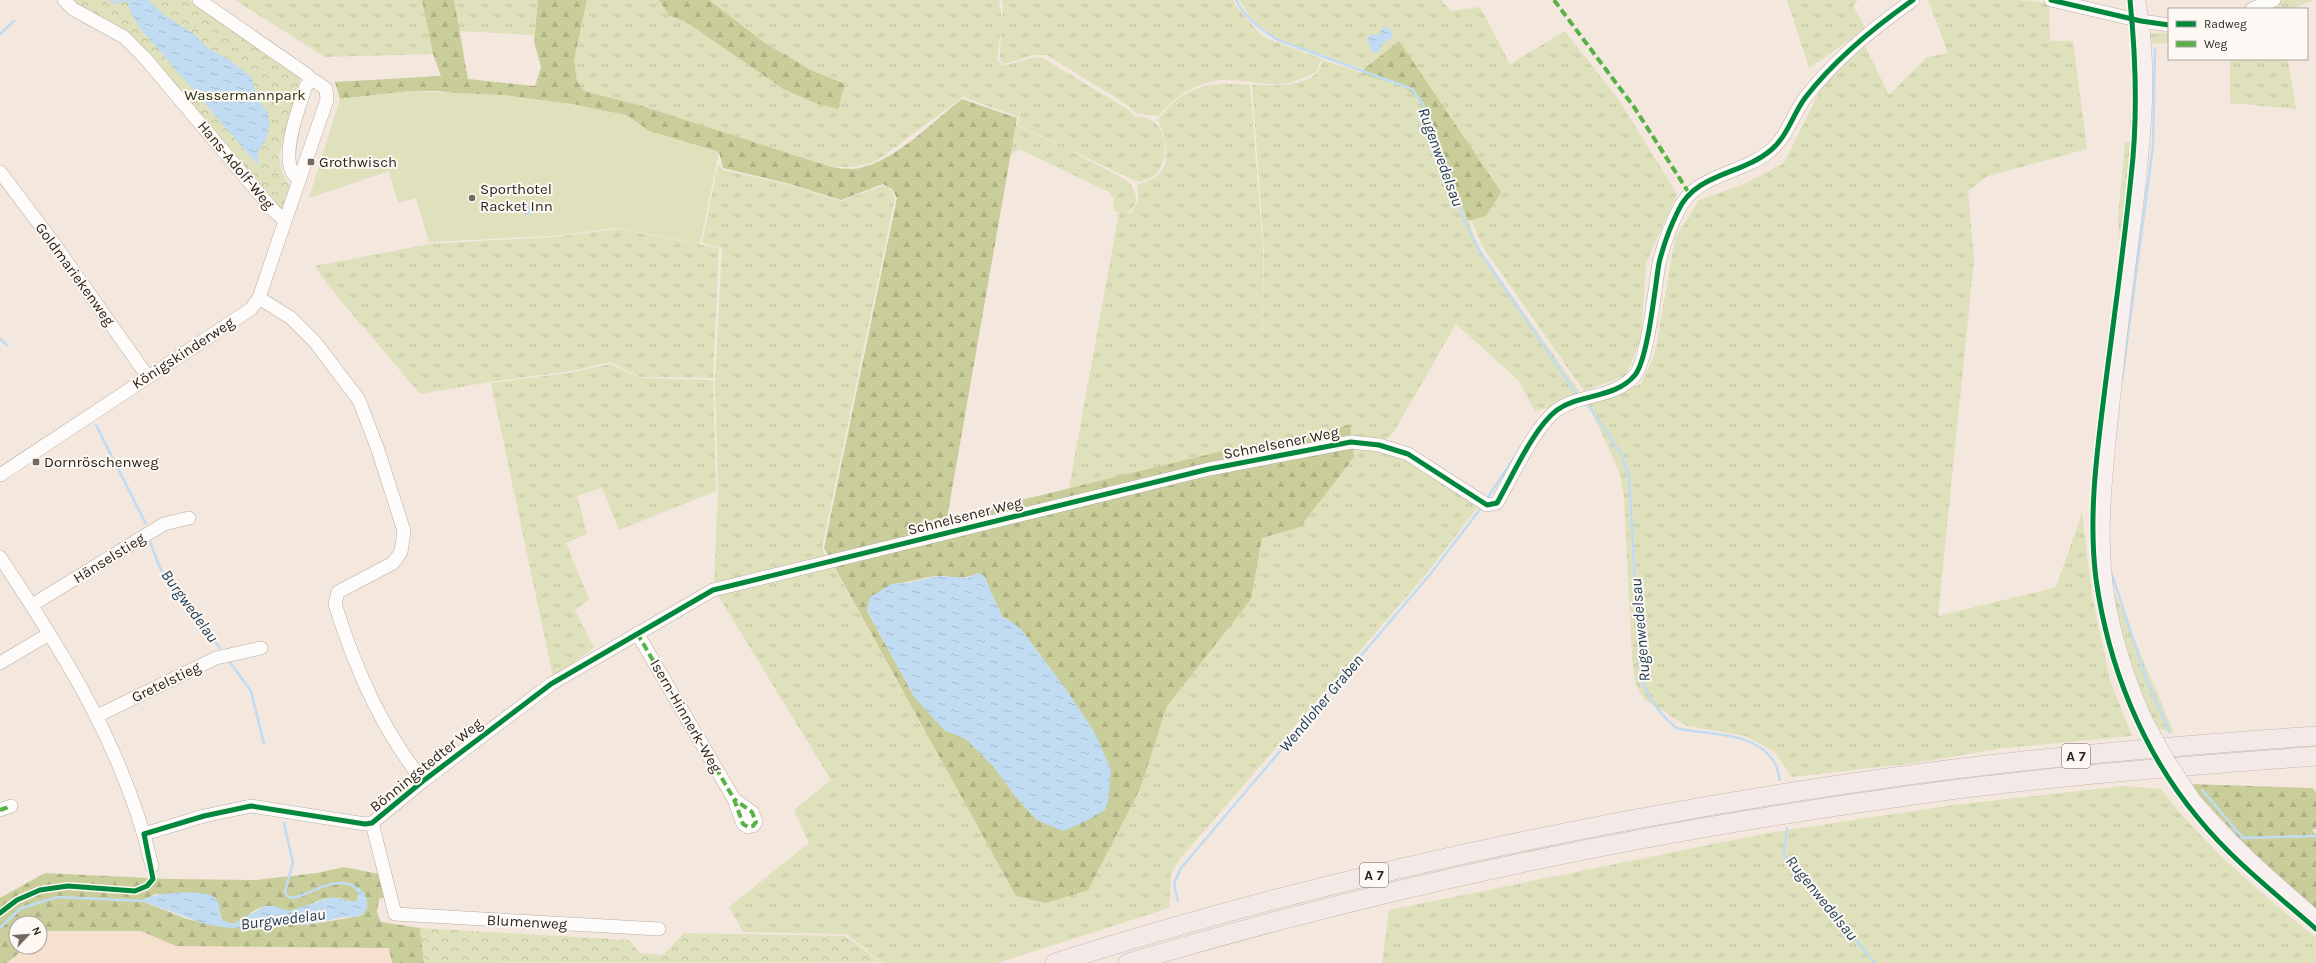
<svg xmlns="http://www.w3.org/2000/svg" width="2316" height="963" font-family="Karla,sans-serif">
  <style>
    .built { fill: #f6e0ce }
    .grass { fill: url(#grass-tufts) }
    .forest { fill: url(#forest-firs); fill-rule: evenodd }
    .park { fill: url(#park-crowns) }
    .garden { fill: #dee1bb }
    .water { fill: url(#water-ripples) }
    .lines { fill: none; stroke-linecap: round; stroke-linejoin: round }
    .stream { stroke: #c0dbf2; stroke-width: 2.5 }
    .minor-casing { stroke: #b6ada4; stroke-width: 14 }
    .major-casing { stroke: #c5b7b1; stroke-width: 17 }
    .highway-casing { stroke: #c5b7b1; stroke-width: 20 }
    .minor { stroke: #fdfcfa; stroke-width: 13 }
    .major { stroke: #f7f0ef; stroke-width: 16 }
    .highway { stroke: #f3e9e6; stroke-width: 19 }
    .major-bridge-casing { stroke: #c5b7b1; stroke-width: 17; stroke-linecap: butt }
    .major-bridge { stroke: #f7f0ef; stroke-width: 16 }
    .quiet { stroke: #56b245; stroke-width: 4; stroke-dasharray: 8 4; stroke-linecap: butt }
    .cycleway-casing { stroke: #fdf8f4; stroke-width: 8 }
    .cycleway { stroke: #00873e; stroke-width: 5 }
    .poi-dot { fill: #736961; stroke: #fdf8f4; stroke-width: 1.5 }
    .labels { text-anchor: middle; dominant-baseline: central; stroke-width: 4; stroke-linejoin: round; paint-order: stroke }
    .shield { fill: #fdf8f4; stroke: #6b645e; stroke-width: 1 }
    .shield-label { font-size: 14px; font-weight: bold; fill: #2d251d }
    .park-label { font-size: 15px; fill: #2b320c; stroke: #fdf8f4 }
    .poi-label { font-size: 15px; fill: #2d251d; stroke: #fdf8f4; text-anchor: start }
    .street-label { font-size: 15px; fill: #2d251d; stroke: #fdf8f4 }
    .water-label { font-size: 16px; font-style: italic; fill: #1b3c54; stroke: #fdf8f4 }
  </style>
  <defs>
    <pattern id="grass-tufts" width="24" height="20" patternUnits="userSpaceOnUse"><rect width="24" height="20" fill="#dee1bb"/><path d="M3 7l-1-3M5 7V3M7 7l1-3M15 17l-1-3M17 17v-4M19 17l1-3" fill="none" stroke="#bfc1a0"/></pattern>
    <pattern id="forest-firs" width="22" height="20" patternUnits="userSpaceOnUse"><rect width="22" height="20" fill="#c8cd99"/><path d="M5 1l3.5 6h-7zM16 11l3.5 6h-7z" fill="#acb083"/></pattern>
    <pattern id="park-crowns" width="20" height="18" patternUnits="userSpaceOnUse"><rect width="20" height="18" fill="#dee1bb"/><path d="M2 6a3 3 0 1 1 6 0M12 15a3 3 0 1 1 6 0" fill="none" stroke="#bfc1a0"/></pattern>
    <pattern id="water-ripples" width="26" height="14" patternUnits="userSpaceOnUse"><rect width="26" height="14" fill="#c0dbf2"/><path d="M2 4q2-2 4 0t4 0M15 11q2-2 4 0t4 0" fill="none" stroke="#a5bccf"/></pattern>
  </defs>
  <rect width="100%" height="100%" fill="#f4e8de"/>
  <!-- built -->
  <polygon class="built" points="45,931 141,931 176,946 389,948 392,963 7,963 26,947 40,947 40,936"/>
  <!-- grass -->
  <g class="grass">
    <polygon points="235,0 422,0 433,54 325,57"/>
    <polygon points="454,0 538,0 534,35 459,31"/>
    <path d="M587,0H659L670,15L686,22L785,90L815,103L845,84L811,70L765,43L709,0H999L1002,21L1003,4L1001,0H1233L1236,6L1263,37L1322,59L1316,72C1305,77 1293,83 1281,84C1261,85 1241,79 1222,80C1197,82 1173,97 1159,116L1136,113L1129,106L1047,55H1033L1004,64L1000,60L1001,28L997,60L1002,65C1016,65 1027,57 1041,57L1129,110L1135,117C1167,113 1173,159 1155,175C1151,179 1143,180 1138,182L1018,125L1019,117L963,97L875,162L853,167H831L639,105L584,91L577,81L574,60Z"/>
    <path d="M1239,0H1441L1451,11L1480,7L1510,64L1565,31L1619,100L1677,194L1646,263L1641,338L1626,376L1584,391L1483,247L1471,220L1486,216L1399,41L1364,69C1339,60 1284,46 1265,31C1254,23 1246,11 1239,0Z"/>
    <polygon points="1787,0 1858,0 1853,6 1866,29 1809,68"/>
    <polygon points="1928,0 2018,0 2049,3 2050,41 2073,41 2087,149 1988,176 1968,191 1974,260 1938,616 2056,587 2082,513 2092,595 2110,680 2132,736 2004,748 1916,763 1792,777 1774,751 1745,736 1687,726 1644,699 1635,682 1632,658 1624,496 1619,471 1588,404 1641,384 1655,353 1675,238 1699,200 1742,185 1784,163 1820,91 1863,42 1889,95 1927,57 1948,53"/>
    <polygon points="2283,0 2313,0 2292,9 2265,9"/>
    <polygon points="2169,32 2169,43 2152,44 2149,34"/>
    <polygon points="2230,59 2288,59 2296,109 2230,103"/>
    <path d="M1323,60L1403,86L1418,99L1481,252L1580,392L1548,408L1535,411L1518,380L1456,324L1395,430C1383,447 1370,441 1352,440L1350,425L1069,488L1119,212H1116L1113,207L1114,199L1109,192L1019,149L1010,156L1016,125L1066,148L1126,180C1136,188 1142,205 1127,212L1131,213C1139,203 1139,197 1137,185C1143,182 1152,180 1157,176C1173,163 1165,135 1158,120C1183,86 1210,81 1250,85L1263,249L1262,369L1264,250L1252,85C1272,85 1299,88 1316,74C1319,71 1321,64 1323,60Z"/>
    <polygon points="2125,142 2131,142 2120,241 2118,218"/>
    <polygon points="718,164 723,170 790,185 841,201 884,185 891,190 895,198 822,548 829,560 714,587 718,491 715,379 722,248 702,243"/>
    <polygon points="618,229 719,248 713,378 641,377 610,362 572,371 490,382 420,394 327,284 315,266 430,244 551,237"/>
    <polygon points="610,364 641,378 713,380 716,491 619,530 602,488 577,496 587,534 566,543 589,599 575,610 594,648 553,677 491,383 568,373"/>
    <polygon points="1352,445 1407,457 1481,503 1427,573 1179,860 1171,875 1169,908 997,963 883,963 846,934 743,932 729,907 809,843 794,810 831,780 716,592 831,562 1016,896 1140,789 1167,706 1251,597 1262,538 1300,527"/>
    <polygon points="2111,584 2174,733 2156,728 2134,688 2116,625"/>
    <path d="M2125,786L2161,789C2204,846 2261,893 2316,938V963H1382L1389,910L1768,833L1953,805Z"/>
  </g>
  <!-- forest -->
  <g class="forest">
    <path d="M422,0H454L468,79L535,86L541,67L534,41L538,0H587L574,60L577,81L584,91L639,105L831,167C838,168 845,169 852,169C890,167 933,121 962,99L1017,118L947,518L1214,453L1350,425L1354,457L1300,527L1262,538L1251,599L1167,706L1140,789L1088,890L1046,903L1016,896L824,548L897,198L892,189L883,184L841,200L790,184L723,168L719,152L649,131L626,115L438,91H411L340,99L335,82L441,76L433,54ZM978,573L984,576L1002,616L1020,628L1065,688L1095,733L1037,820L1016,797L994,767L966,739L915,698L867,611L892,584C908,583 923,577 938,576C954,576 962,581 978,573Z"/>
    <polygon points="659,0 709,0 765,43 811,70 845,84 838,109 815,103 785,90 686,22 669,15"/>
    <polygon points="1399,41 1501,192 1486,216 1468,221 1418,99 1403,86 1362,74 1364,69"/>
    <polygon points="2189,784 2313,788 2316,793 2316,829 2312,830 2316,834 2316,909 2260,860"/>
    <path d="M344,867L379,874L385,897L379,899L377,912L381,922L420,928L424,963H392L389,948L176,946L141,931H45L40,936V923H16V947H26L7,963H0V898L45,873L170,879L256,880L317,873ZM156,894L214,897L217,901L222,920L233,924C244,922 249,912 259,908C271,903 278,911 289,911C302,912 312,901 324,899C334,896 345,899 354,902L358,900V894L366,897C368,904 366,913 360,916L306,925H282L265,929L222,927L187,919L144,902V899Z"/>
  </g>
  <!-- park -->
  <g class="park">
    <polygon points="70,0 190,0 301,75 279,155 281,169 290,187 284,206 280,210 127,36"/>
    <polygon points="420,928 629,940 640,953 663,955 684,933 845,936 881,962 424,963"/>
  </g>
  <!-- garden -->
  <polygon class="garden" points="411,91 505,95 573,104 626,115 649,131 719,152 700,244 617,228 551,236 429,242 416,198 398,203 389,171 309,198 340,99"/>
  <!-- water -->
  <g class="water">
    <polygon points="127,0 148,0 164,15 194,34 208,48 231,61 252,78 257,99 267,111 270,124 265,141 258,152 258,165 139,27 131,13"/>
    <polygon points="1384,26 1389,28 1393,35 1391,39 1384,42 1377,53 1373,53 1367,40 1370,35 1379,34"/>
    <polygon points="527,202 531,213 525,215 521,204"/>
    <polygon points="978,573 984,576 1002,616 1020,628 1065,688 1095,733 1111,769 1109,796 1106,809 1086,821 1063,831 1037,820 1016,797 994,767 966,739 944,730 915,698 867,610 870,597 892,584 908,583 937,576 967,578"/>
    <path d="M356,888H359C366,894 368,900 367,909L363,914L355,917H344L306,925H282L265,929H249L222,927L205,924L142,901C152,892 203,889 214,897C221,902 219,913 222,920L233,924L265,906H274L289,911L332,897L354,902L359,898Z"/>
  </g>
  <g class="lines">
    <!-- stream -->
    <g class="stream">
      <polyline points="110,0 116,3 126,0"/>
      <path d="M1236,0C1245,18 1261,30 1278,40L1412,89L1423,104L1465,222L1479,250L1577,395"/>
      <polyline points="0,34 14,21"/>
      <polyline points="0,339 7,345"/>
      <polyline points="2122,380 2153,146 2155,48"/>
      <path d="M1588,405L1621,454L1629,476L1640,671C1644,693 1659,713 1676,728C1707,736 1752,730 1773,760C1777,765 1778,774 1780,780"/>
      <polyline points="96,425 146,524"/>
      <polyline points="1488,497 1514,458"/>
      <polyline points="150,542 160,568 167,578 220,648"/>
      <polyline points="2111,572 2147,681 2170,733"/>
      <polyline points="229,661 251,691 264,744"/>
      <polyline points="2202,790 2243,838 2316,836"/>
      <path d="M284,823L293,863L285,891L287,896C299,905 337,868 358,890"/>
      <polyline points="1787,828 1784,855 1875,963"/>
      <polyline points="1178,901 1174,884 1181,868 1432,572 1481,508"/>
      <polyline points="0,928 21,908 58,897 144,901"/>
    </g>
    <!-- minor casing -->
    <g class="minor-casing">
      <g id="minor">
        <polyline points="64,0 73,9 124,37 145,58 273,210 284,220"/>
        <polyline points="199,0 306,74 313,81"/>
        <polyline points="2051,0 2141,21 2169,25"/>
        <polyline points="2252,9 2274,0"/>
        <polyline points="0,172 55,245 148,377"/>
        <path d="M259,298L291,318L315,342L359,400L378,450L404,531L401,552L393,563L338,592L335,604C355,668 381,728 423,781"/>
        <path d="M0,475L251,309L259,298C281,232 304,166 327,100L326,89L315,81L310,82L306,86C299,107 275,168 300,179"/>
        <path d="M0,557C65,655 125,750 152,866"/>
        <polyline points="32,605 164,524 189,518"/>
        <polyline points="637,633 734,799 743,824 748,827 753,826 756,822 752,812 734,799"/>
        <polyline points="0,663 49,634"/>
        <polyline points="97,716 216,658 261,648"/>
        <polyline points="0,810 11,806"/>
        <polyline points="372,823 395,914 659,929"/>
        <path d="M144,834L204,816L251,806L365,824L372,823L423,781L551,684L713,590L1209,469L1351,442L1379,445L1408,454L1487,505L1497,503C1512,477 1534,427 1557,410C1581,393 1615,399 1635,375C1648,359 1655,287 1659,263C1663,247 1670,227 1678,211C1695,173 1742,175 1771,150C1787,137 1793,114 1805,98C1835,59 1873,28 1913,0"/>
      </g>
    </g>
    <!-- major casing -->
    <g class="major-casing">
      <g id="major">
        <path d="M2137,0C2151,71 2142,144 2134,214C2125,282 2117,349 2110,417C2104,476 2097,536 2106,595C2113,638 2126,678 2143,717"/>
        <path d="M2192,799C2229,844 2272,881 2316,919"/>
      </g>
    </g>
    <!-- highway casing -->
    <g class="highway-casing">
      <g id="highway">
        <path d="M1055,963C1319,879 1592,821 1866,781C2015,759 2166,746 2316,736"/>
        <path d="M1128,963C1378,888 1635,834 1893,798C2033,777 2175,767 2316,756"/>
      </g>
    </g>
    <!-- minor -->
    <use href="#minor" class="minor"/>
    <!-- major -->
    <use href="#major" class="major"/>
    <!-- highway -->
    <use href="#highway" class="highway"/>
    <!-- major-bridge casing -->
    <g class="major-bridge-casing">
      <polyline id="major-bridge" points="2143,717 2165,758 2192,799"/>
    </g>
    <!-- major-bridge -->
    <use href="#major-bridge" class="major-bridge"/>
    <!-- quiet -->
    <g class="quiet">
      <polyline points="1554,0 1634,107 1689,193"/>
      <polyline points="637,633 734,799 743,824 748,827 753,826 756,822 752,812 734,799"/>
      <polyline points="0,810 11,806"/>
    </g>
    <!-- cycleway casing -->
    <g class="cycleway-casing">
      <g id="cycleway">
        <polyline points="2051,0 2141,21 2169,25"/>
        <path d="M2130,0C2136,59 2138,118 2131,177C2124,247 2114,317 2105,388C2097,451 2088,516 2096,579C2108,665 2142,751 2198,818C2232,860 2276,894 2316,929"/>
        <path d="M0,913L17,900L40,890L68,886L135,891L147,886L153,879L144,834L204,816L251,806L365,824L372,823L423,781L551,684L713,590L1209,469L1351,442L1379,445L1408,454L1487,505L1497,503C1512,477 1534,427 1557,410C1581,393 1615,399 1635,375C1648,359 1655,287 1659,263C1663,247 1670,227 1678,211C1695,173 1742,175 1771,150C1787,137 1793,114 1805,98C1835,59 1873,28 1913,0"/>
      </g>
    </g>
    <!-- cycleway -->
    <use href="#cycleway" class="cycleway"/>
  </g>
  <!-- markers -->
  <g class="poi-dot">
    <rect x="307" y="158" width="8" height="8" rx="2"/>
    <circle cx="472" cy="198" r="4"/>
    <rect x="32" y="458" width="8" height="8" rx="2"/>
  </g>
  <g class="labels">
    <!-- shield labels -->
    <g class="shield">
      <rect x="2062" y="744" width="28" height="24" rx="3"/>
      <rect x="1360" y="863" width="28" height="24" rx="3"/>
    </g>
    <g class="shield-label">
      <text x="2076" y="756">A 7</text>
      <text x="1374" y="875">A 7</text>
    </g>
    <!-- park labels -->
    <g class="park-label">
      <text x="245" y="95">Wassermannpark</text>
    </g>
    <!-- poi labels -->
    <g class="poi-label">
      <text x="319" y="162">Grothwisch</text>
      <text x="480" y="189">Sporthotel<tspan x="480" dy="17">Racket Inn</tspan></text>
      <text x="44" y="462">Dornröschenweg</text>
    </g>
    <!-- street labels -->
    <g class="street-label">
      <text transform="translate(236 165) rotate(50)">Hans-Adolf-Weg</text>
      <text transform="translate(75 274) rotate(54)">Goldmariekenweg</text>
      <text transform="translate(183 353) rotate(-33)">Königskinderweg</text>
      <text transform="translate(1281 443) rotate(-11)">Schnelsener Weg</text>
      <text transform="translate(965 516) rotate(-14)">Schnelsener Weg</text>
      <text transform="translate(109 558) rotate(-32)">Hänselstieg</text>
      <text transform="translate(166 682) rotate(-26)">Gretelstieg</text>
      <text transform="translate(686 716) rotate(60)">Isern-Hinnerk-Weg</text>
      <text transform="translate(426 765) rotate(-39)">Bönningstedter Weg</text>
      <text transform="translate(527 922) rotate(3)">Blumenweg</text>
    </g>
    <!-- water labels -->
    <g class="water-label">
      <text transform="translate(1441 157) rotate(70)">Rugenwedelsau</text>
      <text transform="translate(190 606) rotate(54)">Burgwedelau</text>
      <text transform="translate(1640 630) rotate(-95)">Rugenwedelsau</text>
      <text transform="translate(1321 703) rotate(-50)">Wendloher Graben</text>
      <text transform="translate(1822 898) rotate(51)">Rugenwedelsau</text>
      <text transform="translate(283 919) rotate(-7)">Burgwedelau</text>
    </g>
  </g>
  <!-- legend -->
  <rect x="2168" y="8" width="140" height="52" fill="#fdf8f4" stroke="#aaa49e"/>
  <rect x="2176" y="21" width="20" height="6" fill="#00873e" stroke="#aaa49e"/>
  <text x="2204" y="28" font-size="12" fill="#2d251d">Radweg</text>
  <rect x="2176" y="41" width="20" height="6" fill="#56b245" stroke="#aaa49e"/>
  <text x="2204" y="48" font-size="12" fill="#2d251d">Weg</text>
  <!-- north arrow -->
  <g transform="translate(28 935) rotate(65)"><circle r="19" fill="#fdf8f4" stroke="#aaa49e"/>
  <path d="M0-3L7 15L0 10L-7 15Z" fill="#736961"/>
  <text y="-6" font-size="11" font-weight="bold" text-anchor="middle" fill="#2d251d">N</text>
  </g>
</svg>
